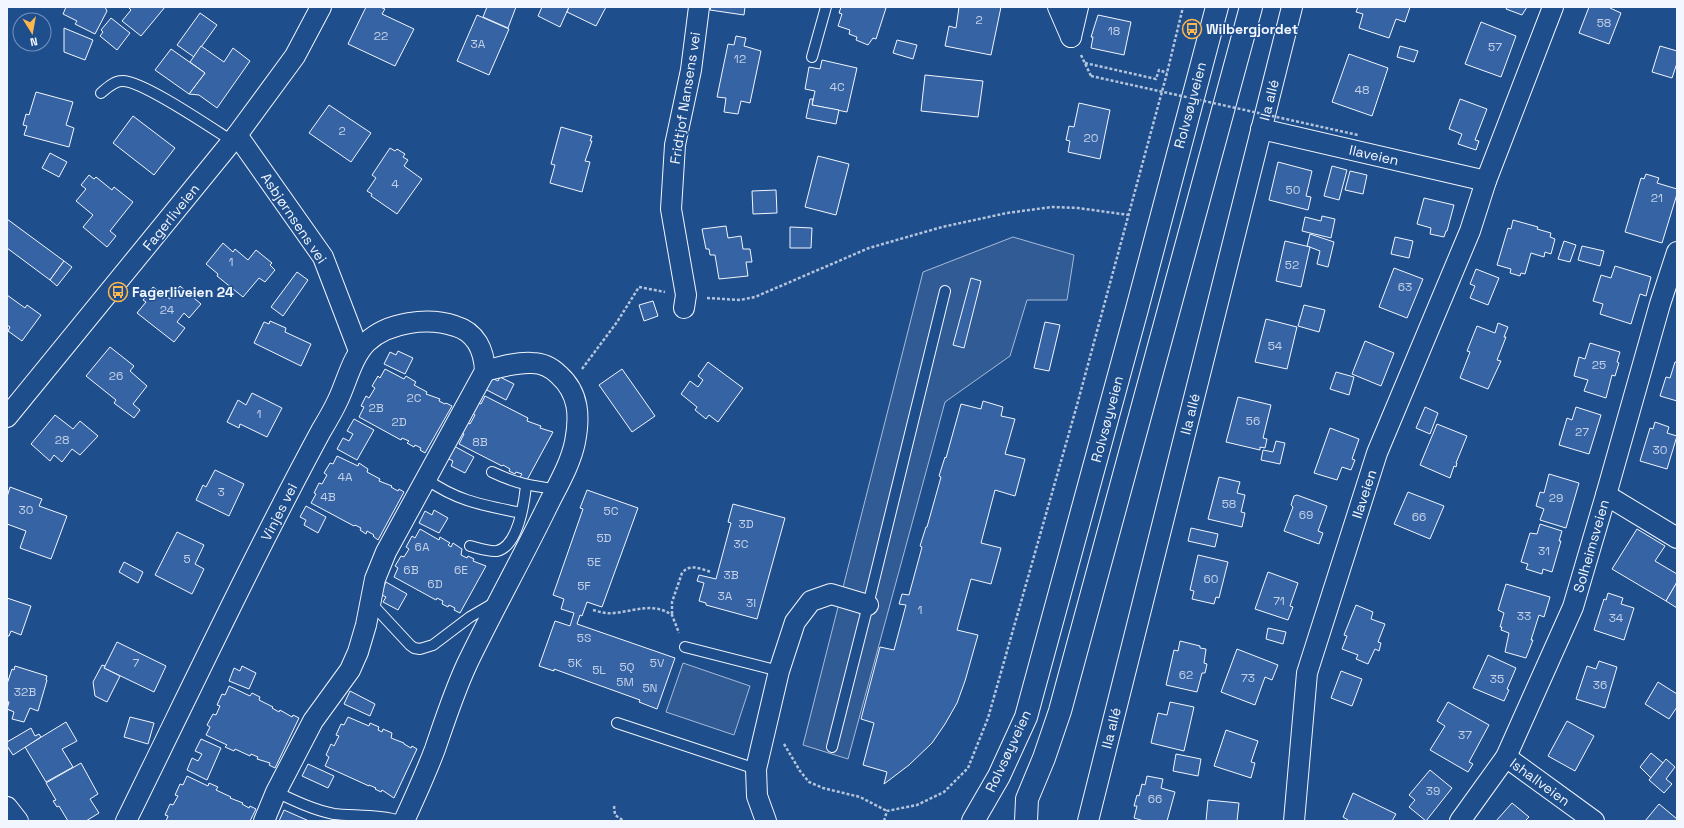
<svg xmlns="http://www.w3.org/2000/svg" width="1684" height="828" font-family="'Space Grotesk',sans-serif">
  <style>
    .built { fill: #305b95; stroke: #a8bbd7 }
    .building { fill: #3563a3; stroke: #f2f6ff }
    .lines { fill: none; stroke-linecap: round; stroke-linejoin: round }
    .lane-casing { stroke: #f2f6ff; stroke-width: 12 }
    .street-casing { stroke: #f2f6ff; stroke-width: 22 }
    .primary-casing { stroke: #f2f6ff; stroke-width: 24 }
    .path { stroke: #b3c4dc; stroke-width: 2.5; stroke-dasharray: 3 2; stroke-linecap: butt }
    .lane { stroke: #1f4e8c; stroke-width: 10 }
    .street { stroke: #1f4e8c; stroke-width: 20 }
    .primary { stroke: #1f4e8c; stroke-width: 22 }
    .path-bridge { stroke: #b3c4dc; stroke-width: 2.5; stroke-dasharray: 3 2; stroke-linecap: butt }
    .labels { text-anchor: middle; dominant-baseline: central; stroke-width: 3; stroke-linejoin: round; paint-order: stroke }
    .number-label { font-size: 12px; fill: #c3d1e8 }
    .poi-label { font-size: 14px; font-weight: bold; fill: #f2f6ff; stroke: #1f4e8c; text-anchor: start }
    .street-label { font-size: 14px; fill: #f2f6ff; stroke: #1f4e8c }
  </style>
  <rect width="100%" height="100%" fill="#1f4e8c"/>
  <!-- built -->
  <g class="built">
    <polygon points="1013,237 1074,255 1067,300 1027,300 1010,356 945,402 848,759 803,745 923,272"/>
    <polygon points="683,663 750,686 734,735 666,712"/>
  </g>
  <!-- building -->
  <g class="building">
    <polygon points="66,7 105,7 107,11 95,34 75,24 77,21 63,14"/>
    <polygon points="128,7 165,7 141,36 122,21 131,10"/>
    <polygon points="366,7 380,7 385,9 382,14 414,29 395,66 348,44"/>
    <polygon points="487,7 516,7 508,28 483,17"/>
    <polygon points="542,7 569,7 560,27 538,16"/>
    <polygon points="569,7 606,7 596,26 567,12"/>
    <polygon points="711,7 745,7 744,15 710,10"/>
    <polygon points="841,7 882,7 886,8 876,39 873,38 868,45 856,40 857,37 849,34 850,30 838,26 842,14 839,13"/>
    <polygon points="959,7 1001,7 991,55 945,46 949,26 956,28"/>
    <polygon points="1358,7 1410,7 1405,22 1396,19 1389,38 1359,28 1363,14 1356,12"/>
    <polygon points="1507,7 1527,7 1522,15 1506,9"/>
    <polygon points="1589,7 1610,7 1610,8 1621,13 1609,44 1579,33"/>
    <polygon points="200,13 217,25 194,57 177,45"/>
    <polygon points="477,15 509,29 489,75 457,61"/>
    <polygon points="1098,15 1131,22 1124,55 1091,48 1093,37 1091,37"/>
    <polygon points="111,18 130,33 117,50 100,36 103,32 101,30"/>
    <polygon points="1481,22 1516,36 1501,77 1465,64"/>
    <polygon points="64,28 93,40 85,60 64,52"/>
    <polygon points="736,36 746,38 744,46 761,51 750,103 741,101 738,114 724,112 726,98 717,97 728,44 734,45"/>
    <polygon points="897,40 917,45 913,59 893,53"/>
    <polygon points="201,46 224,62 233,48 250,61 217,108 199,95 189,94 205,73 190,62"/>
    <polygon points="1400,46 1418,51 1414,62 1397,57"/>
    <polygon points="1660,46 1677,51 1677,63 1672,78 1652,72"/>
    <polygon points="171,49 205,73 189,94 155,70"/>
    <polygon points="1349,54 1388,68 1372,116 1332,102"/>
    <polygon points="822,60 857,68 847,112 812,105 815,91 805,89 809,67 820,69"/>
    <polygon points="925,75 983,81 978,117 921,111"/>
    <polygon points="36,92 73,102 66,125 74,128 69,147 24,135 27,126 23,125 26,114 29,115"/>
    <polygon points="810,99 813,99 812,105 839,110 836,124 806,118"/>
    <polygon points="1460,99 1487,109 1475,140 1479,141 1476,150 1458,144 1462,134 1449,129"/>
    <polygon points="1079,103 1110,110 1100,159 1068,152 1070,141 1066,140 1069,126 1074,127"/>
    <polygon points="329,105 371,133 351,162 309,133"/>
    <polygon points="133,116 175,148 154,175 113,143"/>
    <polygon points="561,127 592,136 590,141 592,141 585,161 590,162 582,192 550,183 555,165 551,164"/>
    <polygon points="390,148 395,151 397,149 405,154 403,157 408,160 404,166 422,179 397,214 371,196 372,194 367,191 376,178 372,175"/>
    <polygon points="50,153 67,162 59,177 42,168"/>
    <polygon points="818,156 849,164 836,215 805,207"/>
    <polygon points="1278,162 1312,171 1306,196 1311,197 1308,210 1269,200"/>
    <polygon points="1332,166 1347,170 1339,200 1324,196"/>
    <polygon points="1350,171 1367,175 1363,194 1345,190"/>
    <polygon points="1646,174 1659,178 1657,183 1677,189 1677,194 1662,243 1625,232 1641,178 1644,179"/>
    <polygon points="89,175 94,179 96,177 112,190 114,187 133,202 110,231 116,236 107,247 83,227 93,215 76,201 86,189 81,185"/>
    <polygon points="776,190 777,213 753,214 752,191"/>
    <polygon points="1424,198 1454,205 1447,231 1446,231 1444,237 1430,234 1431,228 1417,224"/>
    <polygon points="1322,216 1335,219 1331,238 1302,231 1305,217 1321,221"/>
    <polygon points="7,219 64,261 50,280 7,248"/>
    <polygon points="1513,220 1538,227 1537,229 1551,233 1550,237 1555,239 1551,254 1545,252 1544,257 1531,253 1525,274 1521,273 1520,276 1510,273 1511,269 1497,265 1508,228 1511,229"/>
    <polygon points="726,226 728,238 741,236 743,249 750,249 752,262 746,262 748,276 719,279 715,255 710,255 709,249 706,249 702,229"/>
    <polygon points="790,227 812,228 811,248 790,248"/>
    <polygon points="1310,234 1334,242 1328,267 1317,264 1320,251 1307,246"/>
    <polygon points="1395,237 1413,241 1409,258 1391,254"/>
    <polygon points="1285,241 1310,247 1301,287 1276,281"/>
    <polygon points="1564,241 1576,245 1570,262 1558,259"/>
    <polygon points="223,243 233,252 235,249 248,260 256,250 272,263 270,265 275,270 265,282 259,278 243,297 217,276 218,274 206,264"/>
    <polygon points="1582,246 1604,251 1600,266 1578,260"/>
    <polygon points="64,261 72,267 57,286 50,280"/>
    <polygon points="1615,266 1651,277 1646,296 1640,294 1631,324 1600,314 1603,304 1593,301 1601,275 1611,278"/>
    <polygon points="1394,268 1423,279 1407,318 1379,307"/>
    <polygon points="1476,269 1499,278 1488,305 1470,298 1475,286 1470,284"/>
    <polygon points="297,272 308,280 283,316 271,307"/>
    <polygon points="971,278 981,281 964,348 953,345"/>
    <polygon points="180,286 201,304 189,318 184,313 177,322 185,328 174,342 137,313 146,302 143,300 153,287 170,299"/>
    <polygon points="7,295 25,308 27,305 41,315 22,341 8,331 10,327 7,325"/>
    <polygon points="653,301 658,316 644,321 639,305"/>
    <polygon points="1304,305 1325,310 1319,332 1298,326"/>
    <polygon points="1266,319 1297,327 1287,369 1255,362"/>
    <polygon points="270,321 286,328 285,332 311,344 301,366 254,343 264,322 269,324"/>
    <polygon points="1045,322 1060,325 1049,371 1034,368"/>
    <polygon points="1498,323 1508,327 1504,337 1506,337 1497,360 1501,361 1488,389 1460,378 1470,352 1467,351 1477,326 1495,333"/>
    <polygon points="1365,341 1394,353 1381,386 1352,374"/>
    <polygon points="1590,343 1620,352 1617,362 1619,363 1615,376 1612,375 1606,398 1584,391 1588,380 1574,376 1579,357 1585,359"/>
    <polygon points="110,347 134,366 130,371 147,386 133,404 140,410 134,418 114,403 116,400 86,376"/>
    <polygon points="398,351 413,358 405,374 384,364 390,352 396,355"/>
    <polygon points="708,362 743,388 718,422 709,415 706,419 695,410 697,407 681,394 690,381 698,387 703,380 698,376"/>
    <polygon points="1675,362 1677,362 1677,401 1660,396 1666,377 1670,378"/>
    <polygon points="385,369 404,379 406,376 416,382 414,385 427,392 426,394 440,399 439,401 445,404 446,403 452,406 425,453 420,450 421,448 415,445 414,447 407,443 409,441 402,438 401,440 359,417 364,407 361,406 366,396 369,398 375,388 372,386 378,376 380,378"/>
    <polygon points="622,369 655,416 632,432 599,385"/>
    <polygon points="1336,372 1354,377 1349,395 1330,389"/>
    <polygon points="500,377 514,384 506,400 485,389 492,378 498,381"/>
    <polygon points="252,393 282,408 267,437 240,424 239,428 227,422 238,400 246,405"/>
    <polygon points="485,396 528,418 527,421 541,426 540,428 553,432 527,480 520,477 522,474 516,472 515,474 509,471 510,469 503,465 502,466 459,444 464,434 462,433 467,422 470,424 475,415 472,413 478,403 481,404"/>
    <polygon points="1238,397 1271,405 1263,438 1267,439 1265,448 1260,447 1260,450 1226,442"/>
    <polygon points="983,401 1003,407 1001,416 1015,419 1005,454 1025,459 1015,496 995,490 981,543 1001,548 991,584 971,579 957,630 978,635 965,681 957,703 945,724 932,743 909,765 884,784 887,772 863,765 874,723 861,719 880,647 894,650 906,605 899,604 902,594 909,595 922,547 920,546 926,527 927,527 941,477 939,476 945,457 946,458 961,404 981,409"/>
    <polygon points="1425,407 1438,413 1430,434 1416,428"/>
    <polygon points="1576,407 1601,415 1589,454 1559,445 1567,418 1572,420"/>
    <polygon points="55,415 73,429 80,421 98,436 80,455 72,449 62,462 54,455 50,461 31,444"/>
    <polygon points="354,419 374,430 357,460 337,449 343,438 349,441 353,434 347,431"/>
    <polygon points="1655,422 1669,427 1667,433 1677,436 1667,469 1640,461 1650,428 1653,429"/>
    <polygon points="1437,424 1467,436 1456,463 1457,463 1456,467 1454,466 1450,478 1420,465"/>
    <polygon points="1330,428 1359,439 1352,459 1355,460 1351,470 1342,467 1337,480 1314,473"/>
    <polygon points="1276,441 1285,443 1280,464 1261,460 1263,450 1273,452"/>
    <polygon points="454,446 474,457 465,473 451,466 453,461 447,458"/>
    <polygon points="337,456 358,466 359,463 368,469 367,472 380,479 379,481 392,486 391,487 398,491 399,489 404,492 378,540 373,536 374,535 367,531 366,534 360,530 361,528 355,525 354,526 311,503 316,494 314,493 319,483 322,484 327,475 324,473 330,463 333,464"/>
    <polygon points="215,470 244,484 229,516 196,500 203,485 206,487"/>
    <polygon points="1549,474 1579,483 1566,528 1540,520 1544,509 1536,506 1540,492 1544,493"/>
    <polygon points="1219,477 1240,482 1237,493 1245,495 1241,512 1245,513 1242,527 1208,519"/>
    <polygon points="10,487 42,499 39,506 67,516 51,559 20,548 26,531 7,524 7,497"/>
    <polygon points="587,490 638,508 602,607 587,602 582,616 580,615 577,624 675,658 657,709 639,702 640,700 554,669 554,671 539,666 555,621 570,626 574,613 561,609 564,599 553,595 583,509 580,508"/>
    <polygon points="1408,492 1444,506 1430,539 1394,524"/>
    <polygon points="1297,495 1327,506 1318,531 1323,533 1319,544 1284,531 1293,507 1291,505 1294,496"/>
    <polygon points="733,504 785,518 757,619 706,605 706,603 699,601 704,583 697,581 699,575 716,579 731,523 728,522"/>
    <polygon points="306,506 326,517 318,533 304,525 306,520 300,517"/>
    <polygon points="434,510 448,518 439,533 419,523 425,511 432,515"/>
    <polygon points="1540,524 1562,531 1559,541 1561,541 1552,572 1543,569 1542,574 1526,569 1528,564 1521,562 1530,533 1537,534"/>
    <polygon points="1191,528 1218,534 1215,547 1188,541"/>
    <polygon points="420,529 439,540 440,537 450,543 448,545 451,547 453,543 462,549 461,555 467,558 468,556 474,559 473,561 486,566 460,613 454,610 455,608 449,605 448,607 442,604 443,601 437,598 436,600 394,577 398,568 395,566 401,556 404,557 409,549 406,547 412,536 415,538"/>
    <polygon points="1637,529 1665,546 1655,561 1677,574 1677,582 1666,601 1612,569"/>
    <polygon points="177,532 204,545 195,564 204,569 192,594 155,575"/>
    <polygon points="1198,555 1228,562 1219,598 1216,597 1214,604 1192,599 1194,591 1190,590"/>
    <polygon points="124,562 143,572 138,583 119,572"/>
    <polygon points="1268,572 1298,583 1290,606 1293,607 1288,620 1255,609"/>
    <polygon points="386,582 407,594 398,610 383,602 386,597 380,594"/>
    <polygon points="1677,582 1677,608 1666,601"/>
    <polygon points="1506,584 1550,597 1544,617 1539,615 1531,640 1533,640 1526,658 1505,652 1509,633 1501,630 1502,627 1500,627 1504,613 1498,610"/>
    <polygon points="1608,593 1623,598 1621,604 1634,608 1624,640 1594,630 1604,599 1606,600"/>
    <polygon points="7,598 31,606 21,635 11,631 9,636 7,636"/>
    <polygon points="1356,605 1373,612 1371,619 1385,624 1378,642 1381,643 1379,651 1375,649 1368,664 1356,659 1358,655 1342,649 1347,636 1344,635"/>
    <polygon points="1268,628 1286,632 1283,644 1266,639"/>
    <polygon points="1180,641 1200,646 1200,648 1206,649 1204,663 1207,664 1205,673 1202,673 1197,692 1166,685 1174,650 1178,651"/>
    <polygon points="117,642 166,666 154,692 104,668"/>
    <polygon points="1237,649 1278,665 1272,680 1265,677 1255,705 1221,692"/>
    <polygon points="1488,655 1516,668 1507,689 1509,690 1504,701 1473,688"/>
    <polygon points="1599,661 1617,667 1605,708 1576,699 1587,666 1596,669"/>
    <polygon points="102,665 105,666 104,668 120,676 107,702 95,696 93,682"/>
    <polygon points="15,666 47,676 46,680 47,680 38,711 30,708 24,722 12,719 14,712 7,709 9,702 7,701 7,684 12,669 14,670"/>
    <polygon points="242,666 256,673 249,689 229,681 234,668 240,671"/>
    <polygon points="1341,671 1362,679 1352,706 1331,698"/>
    <polygon points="1658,682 1677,694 1677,707 1669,719 1645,704"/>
    <polygon points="229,686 250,696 252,693 260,697 259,700 273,707 272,708 279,712 280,710 292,717 293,715 299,718 275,768 269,765 270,763 257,759 258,757 251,754 250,756 235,749 234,751 225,747 227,745 206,735 210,727 207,725 213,714 216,715 220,706 217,705 222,694 225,695"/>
    <polygon points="350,691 375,704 370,716 344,704"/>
    <polygon points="1170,702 1194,707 1184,751 1151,743 1158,713 1167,715"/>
    <polygon points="1448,702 1489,725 1469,762 1473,764 1468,772 1430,750 1445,726 1437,721"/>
    <polygon points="130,717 154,723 148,744 124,737"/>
    <polygon points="348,717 369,726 370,723 379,727 378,730 382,732 383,729 392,733 391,738 404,743 404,744 411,748 412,746 417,749 394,798 382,790 381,792 375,789 376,788 369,785 369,786 325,766 329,757 326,755 331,744 334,746 339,736 336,735 341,724 344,725"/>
    <polygon points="1567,721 1594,736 1575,771 1548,756"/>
    <polygon points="66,722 77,741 62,749 73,767 46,782 25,747"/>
    <polygon points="31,728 35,736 39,734 41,737 13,755 7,746 7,742"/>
    <polygon points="1226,730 1258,741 1251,762 1255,763 1251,778 1214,766"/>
    <polygon points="201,739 221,748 207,780 187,770 192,758 198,761 202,754 195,751"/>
    <polygon points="1651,753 1663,763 1651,778 1640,767"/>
    <polygon points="1176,754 1201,759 1198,776 1173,771"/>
    <polygon points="1666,759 1675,767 1666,779 1672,784 1664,793 1649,780"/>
    <polygon points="81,763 98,794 90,799 99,813 86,821 68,821 59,806 57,807 53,801 56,800 46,783"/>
    <polygon points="308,764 334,776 328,788 302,776"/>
    <polygon points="1430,770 1452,788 1426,821 1409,807 1415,800 1409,795"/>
    <polygon points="187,776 208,786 209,783 218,787 216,790 231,797 230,798 243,803 242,804 249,808 250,806 256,809 250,821 166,821 168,816 165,815 170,804 173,805 178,796 175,795 180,784 183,785"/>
    <polygon points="1147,776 1163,779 1161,788 1175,792 1167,821 1144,821 1134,818 1137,806 1134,806 1137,795 1139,796 1142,784 1145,785"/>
    <polygon points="1353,793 1396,814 1392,821 1348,821 1348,820 1343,817"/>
    <polygon points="1208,800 1239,803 1237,821 1206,821"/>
    <polygon points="1512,803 1529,817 1525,821 1496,821"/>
    <polygon points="1659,804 1677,819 1677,821 1645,821"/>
    <polygon points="284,810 309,821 279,821"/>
  </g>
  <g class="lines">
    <!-- lane casing -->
    <g class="lane-casing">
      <g id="lane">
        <polyline points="812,57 826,7"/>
        <path d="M101,93C107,88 114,81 122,81C142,80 213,129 232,141"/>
        <path d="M492,472C515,483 530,486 556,489"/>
        <path d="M426,479C459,502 483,505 521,513"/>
        <path d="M470,546C478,548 489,552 497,551C518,546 524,504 526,486"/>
        <polyline points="371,603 410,645 414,648 420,649 433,645 470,617 494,603"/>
        <polyline points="685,647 779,671"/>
        <polyline points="617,723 756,769"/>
        <polyline points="832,747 868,605 945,291"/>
        <path d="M276,792C295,801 314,810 334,814C351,816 386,815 399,821"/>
      </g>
    </g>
    <!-- street casing -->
    <g class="street-casing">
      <g id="street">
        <polyline points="1058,7 1071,37"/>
        <polyline points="1071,37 1078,7"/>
        <polyline points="1261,129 1486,181"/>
        <polyline points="237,135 323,257 359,351"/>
        <polyline points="684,308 686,295 671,209 675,145 691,70 699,7"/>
        <polyline points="7,417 237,135 295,56 321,7"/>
        <polyline points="1606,495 1677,538"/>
        <polyline points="1506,757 1594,821"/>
        <polyline points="7,807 18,821"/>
        <path d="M126,821C190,691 252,559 321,431C327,421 333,411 338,400C347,381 352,357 367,342C388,322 428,317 455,326C476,332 484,350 485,371L386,552L375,579L366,625L358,652L350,670L313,721L276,792L264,821"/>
        <path d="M404,821C415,797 426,773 435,749C445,720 454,692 467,664C492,612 520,562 545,511C556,488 570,466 575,442C580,416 579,393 559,375C552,368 542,363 532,363C516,362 500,367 485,371"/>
        <polyline points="766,821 757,796 756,769 779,671 795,622 811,601 831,594 868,605"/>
        <polyline points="1088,821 1292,7"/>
        <polyline points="1294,821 1307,673 1377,453 1470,231 1486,181 1553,7"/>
        <polyline points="1460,821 1506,757 1573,607 1606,495 1660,304 1677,252"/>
      </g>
    </g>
    <!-- primary casing -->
    <g class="primary-casing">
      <g id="primary">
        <polyline points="973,821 999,776 1026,717 1137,309 1217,7"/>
        <polyline points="1026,821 1027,799 1044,758 1060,711 1251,7"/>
      </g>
    </g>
    <!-- path -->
    <g class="path">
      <polyline points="1081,55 1091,76"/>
      <polyline points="1085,63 1156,79 1159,70 1167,73"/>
      <polyline points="707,298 740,300 755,297 869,248 942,227 1007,213 1052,207 1078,208 1129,215"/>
      <polyline points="582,369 617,322 639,287 665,292"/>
      <path d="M593,610C600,612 607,614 614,613C635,611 653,602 672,615L679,633"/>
      <path d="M672,614V602L682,573C690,563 701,569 711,572"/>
      <polyline points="784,744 800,771 809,782 823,788 860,797 887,811"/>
      <polyline points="614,806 615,815 624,821"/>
      <polyline points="884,821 887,811 917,805 944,792 968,768 988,718 1077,405 1167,73 1183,7"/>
    </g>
    <!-- lane -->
    <use href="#lane" class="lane"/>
    <!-- street -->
    <use href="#street" class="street"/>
    <!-- primary -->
    <use href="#primary" class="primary"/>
    <!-- path-bridge -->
    <polyline class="path-bridge" points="1091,76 1358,135"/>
  </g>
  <!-- icons -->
  <defs>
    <g id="bus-ring" transform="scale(1)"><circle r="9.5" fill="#1f4e8c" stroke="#ffb74d" stroke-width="1.5"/><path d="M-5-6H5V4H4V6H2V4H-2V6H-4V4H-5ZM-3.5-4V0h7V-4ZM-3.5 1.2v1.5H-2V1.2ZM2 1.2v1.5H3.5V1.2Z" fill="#ffb74d"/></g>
  </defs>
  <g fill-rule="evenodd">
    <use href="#bus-ring" x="1192" y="29"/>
    <use href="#bus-ring" x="118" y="292"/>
  </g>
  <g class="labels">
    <!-- number labels -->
    <g class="number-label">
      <text x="979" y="20">2</text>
      <text x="1604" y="23">58</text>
      <text x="1114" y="31">18</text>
      <text x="381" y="36">22</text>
      <text x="478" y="44">3A</text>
      <text x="1495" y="47">57</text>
      <text x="740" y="59">12</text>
      <text x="837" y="87">4C</text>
      <text x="1362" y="90">48</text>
      <text x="342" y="131">2</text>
      <text x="1091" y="138">20</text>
      <text x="395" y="184">4</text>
      <text x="1293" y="190">50</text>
      <text x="1657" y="198">21</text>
      <text x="231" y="262">1</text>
      <text x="1292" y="265">52</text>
      <text x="1405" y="287">63</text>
      <text x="167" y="310">24</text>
      <text x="1275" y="346">54</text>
      <text x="1599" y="365">25</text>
      <text x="116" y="376">26</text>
      <text x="414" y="398">2C</text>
      <text x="376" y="408">2B</text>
      <text x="259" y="414">1</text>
      <text x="1253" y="421">56</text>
      <text x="399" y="422">2D</text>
      <text x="1582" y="432">27</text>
      <text x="62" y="440">28</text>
      <text x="480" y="442">8B</text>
      <text x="1660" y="450">30</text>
      <text x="345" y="477">4A</text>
      <text x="221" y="492">3</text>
      <text x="328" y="497">4B</text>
      <text x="1556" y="498">29</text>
      <text x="1229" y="504">58</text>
      <text x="26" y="510">30</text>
      <text x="611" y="511">5C</text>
      <text x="1306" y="515">69</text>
      <text x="1419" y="517">66</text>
      <text x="746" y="524">3D</text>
      <text x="604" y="538">5D</text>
      <text x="741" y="544">3C</text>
      <text x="422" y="547">6A</text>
      <text x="1544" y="551">31</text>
      <text x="187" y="559">5</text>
      <text x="594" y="562">5E</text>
      <text x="411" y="570">6B</text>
      <text x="461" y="570">6E</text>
      <text x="731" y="575">3B</text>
      <text x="1211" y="579">60</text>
      <text x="435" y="584">6D</text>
      <text x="584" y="586">5F</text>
      <text x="725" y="596">3A</text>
      <text x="1279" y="601">71</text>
      <text x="751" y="603">3I</text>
      <text x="920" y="610">1</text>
      <text x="1524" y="616">33</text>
      <text x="1616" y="618">34</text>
      <text x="584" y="638">5S</text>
      <text x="136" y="663">7</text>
      <text x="575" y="663">5K</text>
      <text x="657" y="663">5V</text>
      <text x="627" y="667">5Q</text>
      <text x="599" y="670">5L</text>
      <text x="1186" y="675">62</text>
      <text x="1248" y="678">73</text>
      <text x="1497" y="679">35</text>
      <text x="625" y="682">5M</text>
      <text x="1600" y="685">36</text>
      <text x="650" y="688">5N</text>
      <text x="25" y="692">32B</text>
      <text x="1465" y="735">37</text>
      <text x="1433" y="791">39</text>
      <text x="1155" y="799">66</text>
    </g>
    <!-- poi labels -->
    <g class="poi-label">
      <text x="1206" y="29">Wilbergjordet</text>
      <text x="132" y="292">Fagerliveien 24</text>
    </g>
    <!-- street labels -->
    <g class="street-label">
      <text transform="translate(685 98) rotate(-81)">Fridtjof Nansens vei</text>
      <text transform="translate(1269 100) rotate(-76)">Ila allé</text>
      <text transform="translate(1190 105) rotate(-75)">Rolvsøyveien</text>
      <text transform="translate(1374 155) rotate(13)">Ilaveien</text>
      <text transform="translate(171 217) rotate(-51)">Fagerliveien</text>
      <text transform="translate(294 218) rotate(56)">Asbjørnsens vei</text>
      <text transform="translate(1190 414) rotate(-76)">Ila allé</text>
      <text transform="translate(1107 419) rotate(-75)">Rolvsøyveien</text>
      <text transform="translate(1364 494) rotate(-72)">Ilaveien</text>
      <text transform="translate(279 512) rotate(-63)">Vinjes vei</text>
      <text transform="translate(1591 546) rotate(-74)">Solheimsveien</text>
      <text transform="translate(1111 728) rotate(-76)">Ila allé</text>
      <text transform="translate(1008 751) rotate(-65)">Rolvsøyveien</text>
      <text transform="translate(1540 782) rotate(36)">Ishallveien</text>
    </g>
  </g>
  <!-- border -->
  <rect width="1684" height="828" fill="none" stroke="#f2f6ff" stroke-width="16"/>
  <!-- north arrow -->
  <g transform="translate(32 32) rotate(169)"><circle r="19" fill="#1f4e8c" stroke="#7391ba"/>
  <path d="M0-3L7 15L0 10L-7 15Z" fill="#ffb74d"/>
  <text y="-6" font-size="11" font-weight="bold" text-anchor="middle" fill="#f2f6ff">N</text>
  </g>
</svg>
